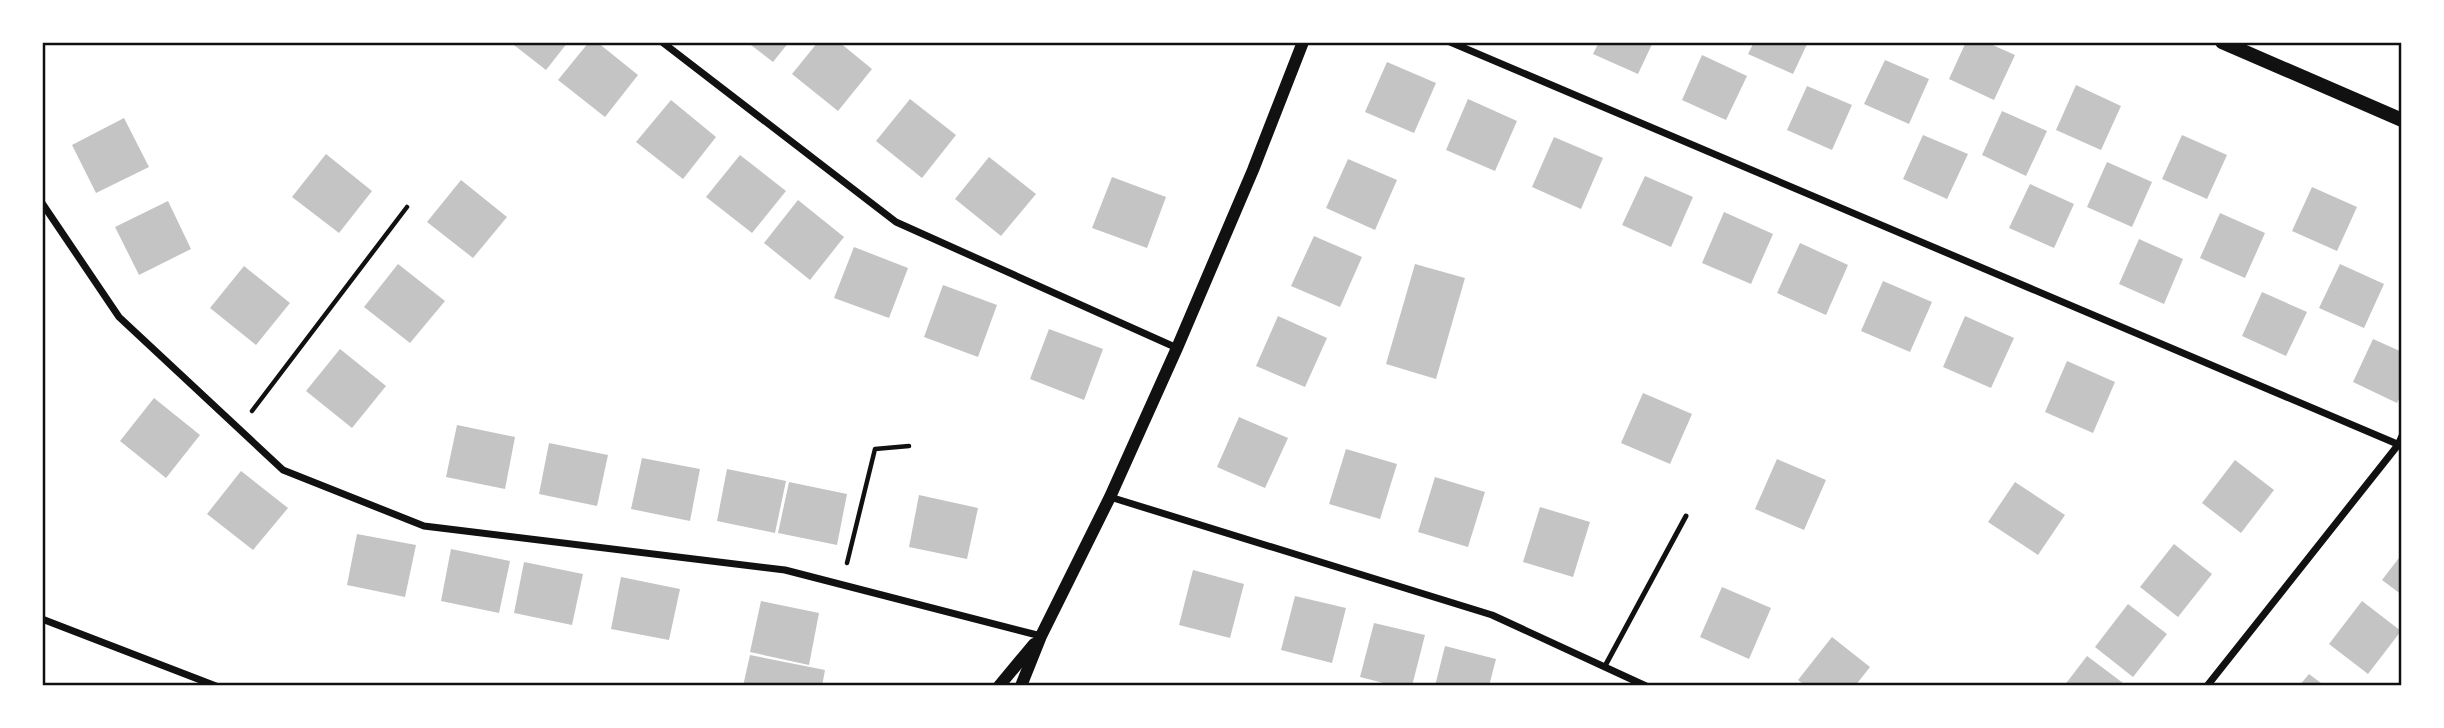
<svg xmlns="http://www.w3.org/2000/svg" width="2444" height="728" font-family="Rubik,sans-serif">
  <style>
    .building { fill: #c4c4c4 }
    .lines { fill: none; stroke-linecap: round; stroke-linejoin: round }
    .path { stroke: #111; stroke-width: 4.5 }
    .service { stroke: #111; stroke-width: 5 }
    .minor { stroke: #111; stroke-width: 7 }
    .tertiary { stroke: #111; stroke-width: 12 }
    .secondary { stroke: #111; stroke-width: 14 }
    .neatline { fill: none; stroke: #111; stroke-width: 2.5 }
  </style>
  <rect width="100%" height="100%" fill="#fff"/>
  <!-- building -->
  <g class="building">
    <polygon points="510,42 568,42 546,70"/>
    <polygon points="589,42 597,42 638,75 605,117 558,80"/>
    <polygon points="747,42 789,42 773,62"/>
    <polygon points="818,42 839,42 872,69 838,111 792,74"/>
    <polygon points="1599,42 1653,42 1638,74 1593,54"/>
    <polygon points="1754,42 1808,42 1793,74 1748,54"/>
    <polygon points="1966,42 1986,42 2015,55 1994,100 1949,79"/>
    <polygon points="1702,55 1747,76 1726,120 1682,100"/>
    <polygon points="1885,60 1929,79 1909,124 1864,104"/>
    <polygon points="1387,62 1436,83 1414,133 1365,112"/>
    <polygon points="2076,85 2121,106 2101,150 2056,130"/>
    <polygon points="1807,86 1852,105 1832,150 1787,130"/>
    <polygon points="910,99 956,135 922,178 876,141"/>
    <polygon points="1468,99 1517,121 1495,171 1446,150"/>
    <polygon points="671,100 716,137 683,179 636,142"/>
    <polygon points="2002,111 2047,131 2026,176 1982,155"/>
    <polygon points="124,118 149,167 96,193 72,145"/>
    <polygon points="1923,135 1968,154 1947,199 1903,179"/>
    <polygon points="2182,135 2227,155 2207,199 2162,179"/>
    <polygon points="1554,137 1603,158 1581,209 1532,187"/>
    <polygon points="326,154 372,191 339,233 292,197"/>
    <polygon points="740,155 786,191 752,233 706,197"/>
    <polygon points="989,157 1036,194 1001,236 955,199"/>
    <polygon points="1348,159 1397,180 1375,230 1326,208"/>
    <polygon points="2107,162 2152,182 2132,227 2087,207"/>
    <polygon points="1645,176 1693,197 1671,247 1622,225"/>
    <polygon points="1112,177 1166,197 1147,248 1092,228"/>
    <polygon points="461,180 507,217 473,258 427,222"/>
    <polygon points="2030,184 2074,204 2054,248 2009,228"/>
    <polygon points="2312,187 2357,207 2337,251 2292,231"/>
    <polygon points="798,200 844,237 810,280 764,243"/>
    <polygon points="168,201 191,249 139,275 115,227"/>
    <polygon points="1724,212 1773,234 1751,284 1702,263"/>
    <polygon points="2220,213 2265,233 2245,278 2200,258"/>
    <polygon points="1314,236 1362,257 1340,307 1291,286"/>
    <polygon points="2139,239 2183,259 2164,304 2119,284"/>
    <polygon points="1800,243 1848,265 1826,315 1777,293"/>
    <polygon points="854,247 908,268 889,318 834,298"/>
    <polygon points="398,264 445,301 410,343 364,307"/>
    <polygon points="1415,264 1465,278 1436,379 1386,364"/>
    <polygon points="2340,264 2384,284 2364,328 2319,308"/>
    <polygon points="244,266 290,303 256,345 210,308"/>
    <polygon points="1883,281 1932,302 1910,352 1861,331"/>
    <polygon points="943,285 997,305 978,357 924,337"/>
    <polygon points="2262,292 2307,312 2286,356 2242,336"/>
    <polygon points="1278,316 1327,338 1305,387 1256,366"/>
    <polygon points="1965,316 2014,338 1991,388 1943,367"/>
    <polygon points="1049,329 1103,349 1084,400 1030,379"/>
    <polygon points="2373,339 2402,352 2402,393 2397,403 2353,382"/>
    <polygon points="340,349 386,386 352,428 306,391"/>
    <polygon points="2067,361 2115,382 2093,433 2045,412"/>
    <polygon points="1643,393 1692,414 1670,464 1621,443"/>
    <polygon points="154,398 200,435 166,478 120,441"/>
    <polygon points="1239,417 1288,438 1265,488 1217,467"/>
    <polygon points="457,425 515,437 505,489 446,477"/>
    <polygon points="549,443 608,455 597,506 539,494"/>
    <polygon points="1346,449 1397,464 1380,519 1329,504"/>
    <polygon points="642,458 700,469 690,521 631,509"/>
    <polygon points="1777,459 1826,480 1804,530 1755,509"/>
    <polygon points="2235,460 2274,490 2241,533 2202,503"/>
    <polygon points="727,469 786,481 775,533 717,521"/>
    <polygon points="241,471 288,508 253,550 207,514"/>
    <polygon points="1435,477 1485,492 1468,547 1418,532"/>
    <polygon points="789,482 847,494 837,545 778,533"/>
    <polygon points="2015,482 2065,515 2038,555 1988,522"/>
    <polygon points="919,495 978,508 967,559 909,547"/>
    <polygon points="1540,507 1590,522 1573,577 1523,562"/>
    <polygon points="357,534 416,545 405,597 347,585"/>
    <polygon points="2174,544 2212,574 2178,617 2140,587"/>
    <polygon points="451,549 510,561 499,613 441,601"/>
    <polygon points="2402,554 2402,595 2382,580"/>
    <polygon points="524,562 583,574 572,625 514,613"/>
    <polygon points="1193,570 1244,584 1230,638 1179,625"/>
    <polygon points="621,577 680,589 669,640 611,629"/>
    <polygon points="1722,587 1771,608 1749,659 1700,637"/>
    <polygon points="1295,596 1346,608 1332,663 1281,650"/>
    <polygon points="761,601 819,613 809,665 750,652"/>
    <polygon points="2362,601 2401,631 2368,674 2329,644"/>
    <polygon points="2128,604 2167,634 2133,677 2095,647"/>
    <polygon points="1374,623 1425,635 1412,686 1395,686 1360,677"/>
    <polygon points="1832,637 1870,667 1855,686 1806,686 1798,680"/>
    <polygon points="1445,646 1496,659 1489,686 1435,686"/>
    <polygon points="750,655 825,670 822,686 743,686"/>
    <polygon points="2087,656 2127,686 2064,686"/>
    <polygon points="2309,674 2325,686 2299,686"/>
  </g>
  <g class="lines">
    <!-- path -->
    <g class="path">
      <polyline points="252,411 407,207"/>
      <polyline points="847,563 875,449 909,446"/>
    </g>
    <!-- service -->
    <polyline class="service" points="1605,666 1686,516"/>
    <!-- minor -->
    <g class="minor">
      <polyline points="662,42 896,222 1177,348"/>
      <polyline points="1450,42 2402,446"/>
      <polyline points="42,203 119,317 283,470 424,526 785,570 1041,636"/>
      <polyline points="1110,497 1492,615 1646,686"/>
      <polyline points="42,619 216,686"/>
      <polyline points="2207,686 2398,445 2402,436"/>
    </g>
    <!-- tertiary -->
    <g class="tertiary">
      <polyline points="999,686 1034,644"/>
      <polyline points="1021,686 1041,636 1110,497 1177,348 1253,170 1303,42"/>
    </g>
    <!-- secondary -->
    <polyline class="secondary" points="2222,42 2402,120"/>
  </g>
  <!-- border -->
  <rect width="2444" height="728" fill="none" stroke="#ffffff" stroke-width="88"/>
  <rect x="44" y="44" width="2356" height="640" class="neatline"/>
</svg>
